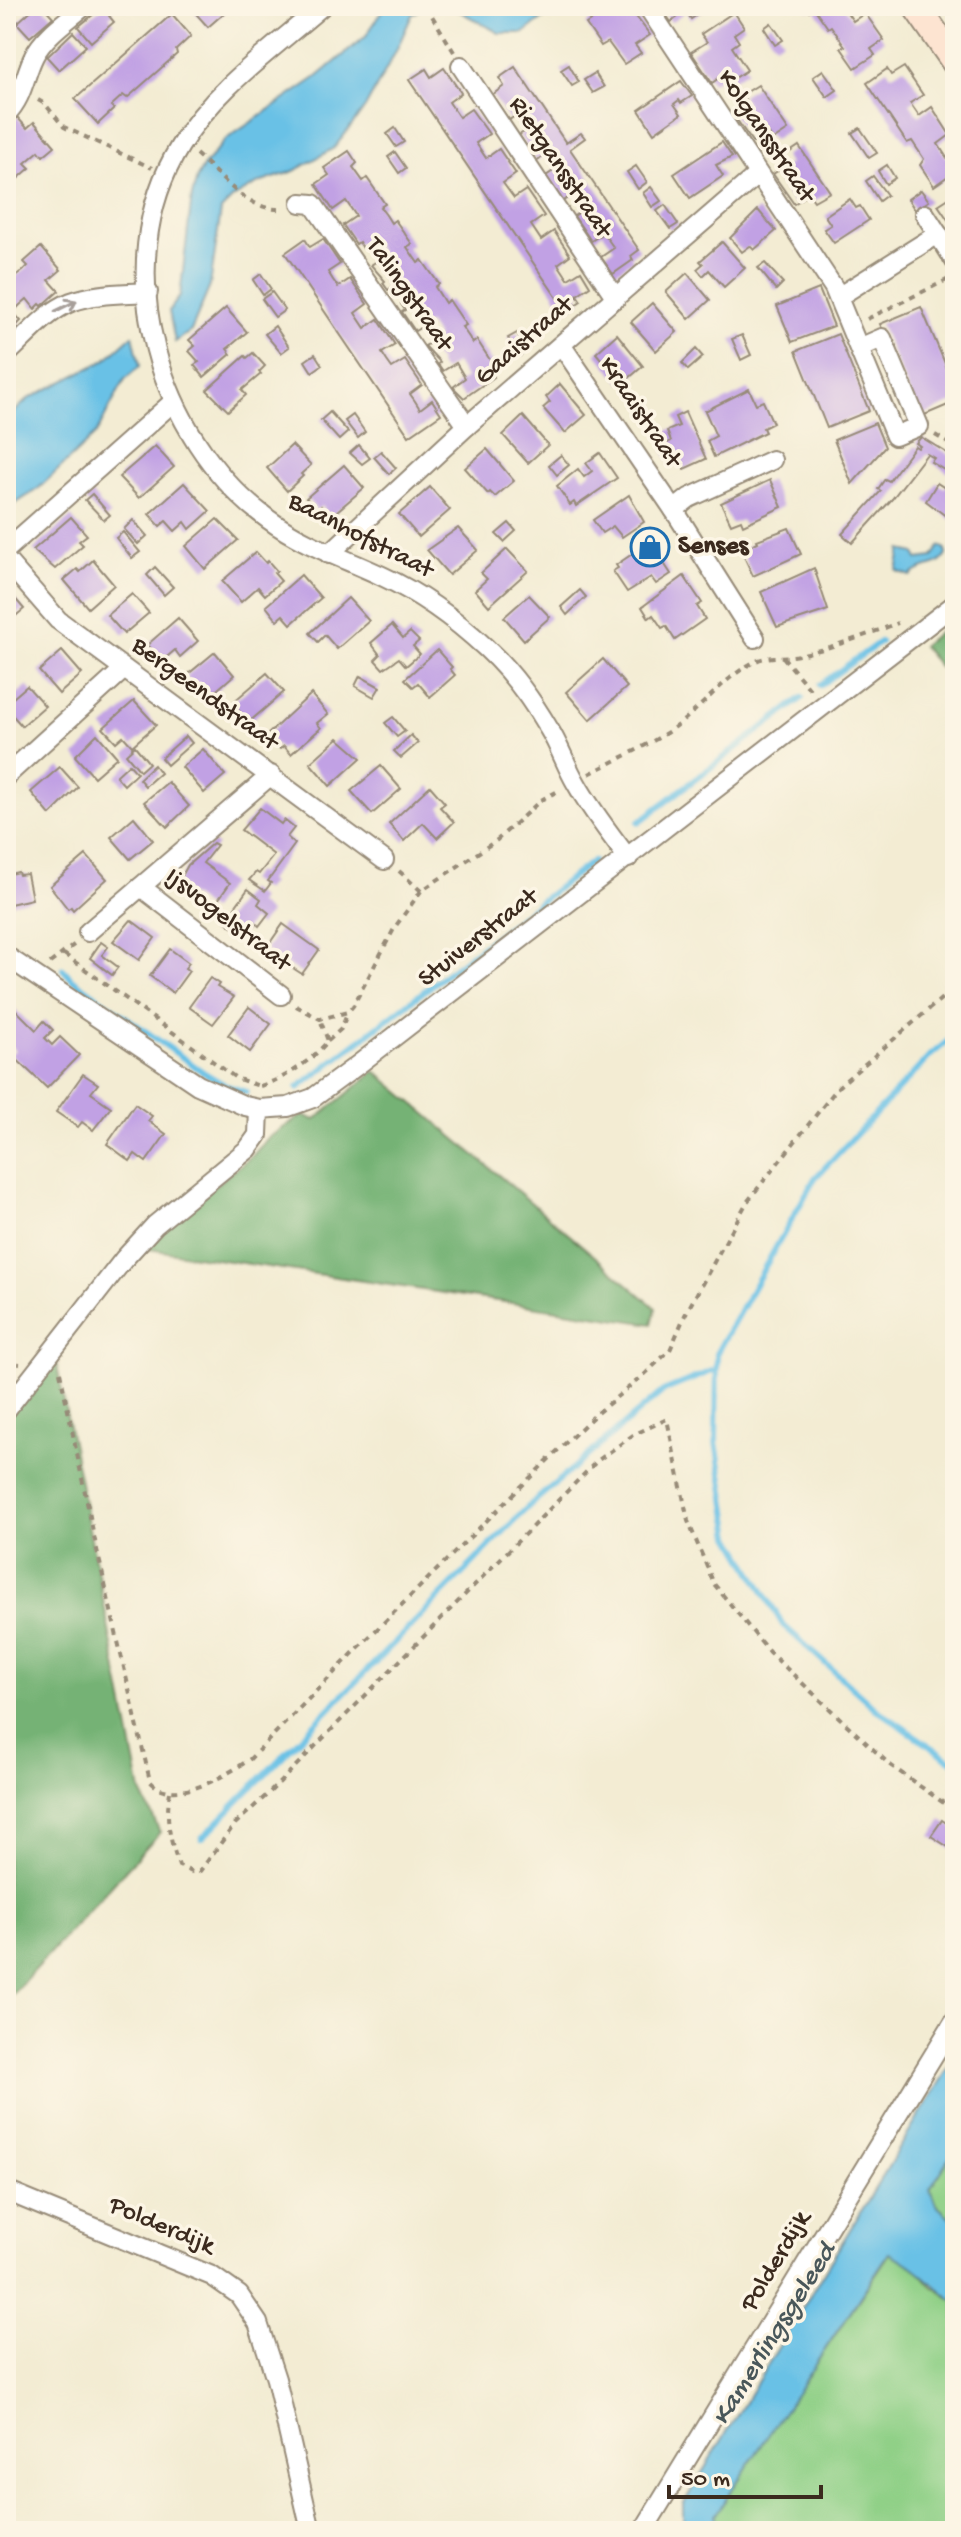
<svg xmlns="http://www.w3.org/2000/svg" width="961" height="2537" font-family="'Gochi Hand',sans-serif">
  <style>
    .green { fill: #90d087; stroke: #667d52; stroke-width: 2 }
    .forest { fill: #74b274; stroke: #586e49; stroke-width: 2 }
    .water { fill: #69c1e6; stroke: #527682; stroke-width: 2 }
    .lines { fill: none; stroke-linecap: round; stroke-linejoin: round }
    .stream { stroke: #69c1e6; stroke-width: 6 }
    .building { fill: #c1a1e4 }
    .minor-casing { stroke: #978b78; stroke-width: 22 }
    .secondary-casing { stroke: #978b78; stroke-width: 30 }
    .path { stroke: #978b78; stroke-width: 4; stroke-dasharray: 6 6; stroke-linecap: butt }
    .minor { stroke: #fff; stroke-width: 18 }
    .secondary { stroke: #fde4d1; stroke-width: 26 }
    .oneway { stroke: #a79f9a }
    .labels { text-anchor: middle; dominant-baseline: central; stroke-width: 7; stroke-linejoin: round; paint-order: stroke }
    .street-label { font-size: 26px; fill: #3b2a1e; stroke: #fcf5e5 }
    .poi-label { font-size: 26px; font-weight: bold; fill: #3b2a1e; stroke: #fcf5e5; text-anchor: start }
    .water-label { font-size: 28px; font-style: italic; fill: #49575a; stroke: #fcf5e5 }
  </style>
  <rect width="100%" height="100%" fill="#fcf5e5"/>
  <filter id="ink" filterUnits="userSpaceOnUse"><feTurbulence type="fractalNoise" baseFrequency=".0125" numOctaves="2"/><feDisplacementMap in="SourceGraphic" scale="16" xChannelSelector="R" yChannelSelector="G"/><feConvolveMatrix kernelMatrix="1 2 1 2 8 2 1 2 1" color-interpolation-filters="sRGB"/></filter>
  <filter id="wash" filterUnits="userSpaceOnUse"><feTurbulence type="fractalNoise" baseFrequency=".006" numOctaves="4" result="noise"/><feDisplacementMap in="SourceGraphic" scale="32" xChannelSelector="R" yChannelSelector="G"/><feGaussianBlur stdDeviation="1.8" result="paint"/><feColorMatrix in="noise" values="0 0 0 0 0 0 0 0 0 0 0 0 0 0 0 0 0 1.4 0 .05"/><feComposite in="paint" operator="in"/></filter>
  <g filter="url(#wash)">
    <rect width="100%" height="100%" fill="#f3ecd3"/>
    <!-- green -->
    <g class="green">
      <polygon points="955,2150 955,2222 936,2205 930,2189"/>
      <polygon points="890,2253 913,2264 932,2286 955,2301 955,2531 724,2531 713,2517"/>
    </g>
    <!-- forest -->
    <g class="forest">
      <polygon points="955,618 955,685 922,646"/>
      <polygon points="375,1071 656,1308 652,1324 142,1248 159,1230 253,1155 268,1138 303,1115 315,1120"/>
      <polygon points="55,1356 141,1792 160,1832 6,2001 6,1421"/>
    </g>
    <!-- water -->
    <g class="water">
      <polygon points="386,6 425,6 412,15 395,53 365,108 334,148 294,171 259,183 233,198 221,210 210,286 191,331 175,342 169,311 180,296 192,196 197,178 203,167 225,140 316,78 365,37"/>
      <polygon points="450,6 560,6 524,33 499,33"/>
      <polygon points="133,335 140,366 125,379 96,434 39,488 6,510 7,419 28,399 104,361"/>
      <path d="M940,546L946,549V555C938,570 921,564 911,576L897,571L901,550L915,553L918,559L933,557Z"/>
      <path d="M955,2057V2150L930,2189L936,2205L955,2222V2301C931,2285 917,2265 889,2253L714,2517L724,2531H688L683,2518V2504Z"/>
    </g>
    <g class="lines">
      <!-- stream -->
      <g class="stream">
        <polyline points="820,685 880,642"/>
        <polyline points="639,822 802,698"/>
        <polyline points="63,969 72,979 203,1072 225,1085 246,1092"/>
        <polyline points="955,1035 931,1055 815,1178 717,1352 716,1442 731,1536 783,1625 876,1709 955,1763"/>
        <polyline points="298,1088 593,861"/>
        <polyline points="202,1838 529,1506 663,1391 717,1369"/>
      </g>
    </g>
    <g id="blocks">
      <!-- building -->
      <g class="building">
        <polygon points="36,6 43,6 53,17 30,37 17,23"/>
        <polygon points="104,6 108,6 114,13 109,16 114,22 91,42 78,27"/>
        <polygon points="189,6 232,6 208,27"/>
        <polygon points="628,6 650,35 635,45 641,53 624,64 608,42 601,46 586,24 610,8 615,15"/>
        <polygon points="660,6 704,6 706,9 691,19 686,11 671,22"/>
        <polygon points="805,6 847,6 844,8 853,21 865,13 884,40 871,49 875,55 855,68 841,48 845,46 831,26 828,28 814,8 809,11"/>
        <polygon points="734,12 744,27 734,34 739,42 732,47 747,70 732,80 727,72 712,83 691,52 707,42 701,34"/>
        <polygon points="172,14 191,36 176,50 177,54 133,93 127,98 123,95 111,106 114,109 98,124 75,99"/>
        <polygon points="771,23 783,40 775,45 764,28"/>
        <polygon points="73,32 86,46 59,70 47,57"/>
        <polygon points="569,65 579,82 572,86 561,70"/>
        <polygon points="515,67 566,143 581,133 585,138 570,149 639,250 631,256 633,260 613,274 601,257 614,248 609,241 603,233 591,241 574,216 586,208 576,193 563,201 546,176 559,167 549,152 536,161 519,135 532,127 527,119 521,112 509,120 492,95 504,86 499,78"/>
        <polygon points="904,67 923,95 910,103 919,116 932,107 950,135 938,144 947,158 955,153 955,171 934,186 920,165 924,159 912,141 907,143 867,83 887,69 891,75"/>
        <polygon points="444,68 461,93 449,102 459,117 471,109 489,134 476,143 486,158 499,149 516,174 503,183 514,198 526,190 544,216 531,225 541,240 554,231 570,255 558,264 568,279 581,271 590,286 577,295 581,301 566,311 409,80 426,69 431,77"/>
        <polygon points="823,70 837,90 827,97 813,77"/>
        <polygon points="595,73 604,87 593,93 584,80"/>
        <polygon points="681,81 692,96 681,103 679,100 674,104 681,114 654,133 639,110"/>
        <polygon points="758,85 788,130 773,140 768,133 753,143 732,113 747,103 742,95"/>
        <polygon points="17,117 27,128 34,122 55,146 43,156 39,151 25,163 30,168 6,189 6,126"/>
        <polygon points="395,128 404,142 396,147 387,134"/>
        <polygon points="860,128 877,153 869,158 852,133"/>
        <polygon points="722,142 732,157 716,165 723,176 690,198 674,174"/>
        <polygon points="799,146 830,192 814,201 809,194 794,204 773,174 789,164 784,156"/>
        <polygon points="349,151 357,163 353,167 363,181 367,178 385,204 380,207 386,215 391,223 395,220 412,244 407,247 418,263 422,260 439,284 435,287 445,303 449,300 466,325 462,327 473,343 477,340 494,366 489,370 494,377 464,398 453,387 465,378 456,363 443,371 438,364 440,362 425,346 438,338 428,323 415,331 402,312 405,310 401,304 411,297 400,282 388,290 383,283 385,281 371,265 383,257 373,241 363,248 359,242 356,244 343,225 356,216 346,201 333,210 316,184 329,175 324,168"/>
        <polygon points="395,152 406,168 399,173 388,157"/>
        <polygon points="887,165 895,178 886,184 878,171"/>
        <polygon points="636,166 647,182 638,189 627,172"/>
        <polygon points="873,176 887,195 879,201 866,181"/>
        <polygon points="651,187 661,201 652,207 643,193"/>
        <polygon points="921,190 929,201 915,210 908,199"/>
        <polygon points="955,194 955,230 938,205"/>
        <polygon points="850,199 856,208 860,206 869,220 834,243 824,229 831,225 825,216"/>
        <polygon points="665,205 678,224 670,229 657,211"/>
        <polygon points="758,210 776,231 754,250 750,246 742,252 730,238"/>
        <polygon points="305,239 310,247 323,239 340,264 328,272 333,280 338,287 350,279 367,304 355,313 365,328 378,319 395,345 382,353 387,361 392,368 405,360 422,385 410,394 415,401 420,409 432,400 441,414 409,436 285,253"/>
        <polygon points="722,242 745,268 724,287 709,270 703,276 697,269 703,264 700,261"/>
        <polygon points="41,247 61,270 49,280 59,291 42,306 40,304 35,309 27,299 20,305 13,312 21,321 16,326 17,328 6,338 6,278 11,273 15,277 23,271 28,266 24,262"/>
        <polygon points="765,263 783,283 776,290 758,268"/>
        <polygon points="687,273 710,300 689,319 666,292"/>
        <polygon points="261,274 271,289 263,295 253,280"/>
        <polygon points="819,289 834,326 792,342 777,306"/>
        <polygon points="272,292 285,310 275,317 262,299"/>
        <polygon points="652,303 677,332 656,351 631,322"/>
        <polygon points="921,307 955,387 955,402 920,417 880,324"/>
        <polygon points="226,308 247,332 227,349 231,354 204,377 194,365 199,362 189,351 195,346 189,340"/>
        <polygon points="275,326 289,347 281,353 265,334"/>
        <polygon points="517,333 528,350 520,356 508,338"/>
        <polygon points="617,334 643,366 622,384 596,353"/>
        <polygon points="838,334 869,411 827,428 796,351"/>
        <polygon points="742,335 751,355 741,360 732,339"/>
        <polygon points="696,349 703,357 688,370 682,363"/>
        <polygon points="253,353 265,366 259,372 261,374 242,390 246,395 228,411 207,390 245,356 247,358"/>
        <polygon points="315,354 322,365 312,372 305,361"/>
        <polygon points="560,384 586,415 565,433 543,408 550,402 546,397"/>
        <polygon points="749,389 756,404 763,401 773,423 763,428 765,432 714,457 707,441 716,436 705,411"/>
        <polygon points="330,412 348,432 339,440 321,420"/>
        <polygon points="685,412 706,459 684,469 678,457 669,462 662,446 671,441 667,431 679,426 675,417"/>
        <polygon points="353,415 365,432 358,438 345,421"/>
        <polygon points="523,416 548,445 528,463 503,435"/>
        <polygon points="875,423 885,447 852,484 834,440"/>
        <polygon points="921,437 955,458 955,467 949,473 931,462 934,458 927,454 892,499 852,543 842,534 881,491 878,489 885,479 889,481 915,446 918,448 920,446 916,443"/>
        <polygon points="292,445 311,465 301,474 303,476 287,491 267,468"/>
        <polygon points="359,445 370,458 362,464 350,453"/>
        <polygon points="155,446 174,467 139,498 119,477"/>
        <polygon points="487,449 514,481 495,497 490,492 488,494 465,468"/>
        <polygon points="381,451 396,468 389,474 374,457"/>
        <polygon points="600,453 617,478 576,506 574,502 570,505 557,486 578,469 584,477 592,471 586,463"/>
        <polygon points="561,455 569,465 557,475 549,465"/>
        <polygon points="344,465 364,488 330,517 321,506 317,510 306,498"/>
        <polygon points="955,472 955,523 926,501 937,483 945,488"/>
        <polygon points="770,480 782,507 743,525 741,520 731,524 721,503"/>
        <polygon points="184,483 210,511 190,529 185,522 175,531 166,521 160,526 149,514"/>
        <polygon points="430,487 450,510 419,537 399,514"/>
        <polygon points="92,494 110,515 104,520 85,500"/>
        <polygon points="629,495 644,522 622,537 613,526 602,533 593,520"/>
        <polygon points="71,517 87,535 79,541 83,545 55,569 33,550"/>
        <polygon points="217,519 238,540 205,569 186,546"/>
        <polygon points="133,520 147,536 138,544 124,529"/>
        <polygon points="509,523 516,531 504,542 496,534"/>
        <polygon points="458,528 478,550 449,575 427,550"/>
        <polygon points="789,528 801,554 753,576 741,550 758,542 757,540"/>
        <polygon points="123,532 140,552 132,558 116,538"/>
        <polygon points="650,542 671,574 656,584 651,577 627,592 613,571 618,568 616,565"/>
        <polygon points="507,549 528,571 489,606 475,590 487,579 481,573"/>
        <polygon points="256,552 266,563 268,561 277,571 274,573 281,581 265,595 258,587 241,602 222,581"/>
        <polygon points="93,560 114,585 88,608 64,580 77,569 80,572"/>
        <polygon points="155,567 173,587 164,595 147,575"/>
        <polygon points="814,568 828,610 777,627 761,592"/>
        <polygon points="301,575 321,598 291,624 283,615 277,620 266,606"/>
        <polygon points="684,576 702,603 697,606 705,619 675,640 666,626 662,628 653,615 649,618 642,607"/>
        <polygon points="6,588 24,609 6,624"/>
        <polygon points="580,590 586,597 567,615 561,607"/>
        <polygon points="132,594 149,613 124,634 107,615"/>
        <polygon points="529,595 550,617 524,640 504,617"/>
        <polygon points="348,598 369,621 337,649 325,635 318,642 310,633"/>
        <polygon points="178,618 198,641 180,657 175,650 161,662 147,645"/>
        <polygon points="392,625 403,638 410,632 419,641 413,646 420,654 406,666 399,658 383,669 375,660 380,655 371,643"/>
        <polygon points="437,650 452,667 450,669 455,675 430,697 418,683 413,687 405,679"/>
        <polygon points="62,651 82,674 59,694 39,671"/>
        <polygon points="215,652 234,675 210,696 197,681 193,685 186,676"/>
        <polygon points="603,659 627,687 590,720 566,692"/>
        <polygon points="267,673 284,692 249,722 232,703"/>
        <polygon points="360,676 380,687 374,697 355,686"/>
        <polygon points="27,686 45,706 22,726 6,708 6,704"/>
        <polygon points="311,694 328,714 317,723 321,728 291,754 284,746 280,749 267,735"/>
        <polygon points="134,701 156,725 132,746 123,736 116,742 103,728"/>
        <polygon points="393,717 405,731 397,737 385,723"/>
        <polygon points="97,734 117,757 94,777 75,756"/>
        <polygon points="411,735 418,743 401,758 394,751"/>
        <polygon points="186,736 192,743 167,765 161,758"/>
        <polygon points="338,738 361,758 330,786 310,763"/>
        <polygon points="135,746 149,763 140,771 126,754"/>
        <polygon points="203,749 225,775 204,793 182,767"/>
        <polygon points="129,764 137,773 124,785 116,776"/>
        <polygon points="154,765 160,773 145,786 139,779"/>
        <polygon points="381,766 401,789 372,814 351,791"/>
        <polygon points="60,767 78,787 50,815 31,792"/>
        <polygon points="168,782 189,806 167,827 144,802"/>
        <polygon points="430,786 445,803 440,807 454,822 437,838 423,823 404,841 389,824"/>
        <polygon points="260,808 281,824 284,820 294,828 287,837 295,844 268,881 271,883 265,891 249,880 256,872 259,874 274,855 241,830"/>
        <polygon points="134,817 153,840 130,859 111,837"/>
        <polygon points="213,843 217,845 203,863 230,883 211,910 183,890 185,888 178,883 188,865"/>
        <polygon points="86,855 107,879 73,910 71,907 68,909 50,886"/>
        <polygon points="18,872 19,875 27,874 32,899 10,904 9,901 6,902 6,875"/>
        <polygon points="248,889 261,899 258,904 269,913 259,926 252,920 242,934 225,921"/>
        <polygon points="131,920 155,938 139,960 113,941"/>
        <polygon points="283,924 319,950 302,974 265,950"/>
        <polygon points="101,942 108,947 102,955 118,967 112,975 90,958"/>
        <polygon points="170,949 189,963 185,968 189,971 173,993 150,976"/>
        <polygon points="210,978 219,984 217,987 234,997 213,1024 189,1007"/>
        <polygon points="10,1004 36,1030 44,1021 53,1030 45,1038 52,1045 60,1037 79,1055 47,1088 11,1054 15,1050 6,1041 6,1008"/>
        <polygon points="249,1007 271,1024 250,1052 228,1035"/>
        <polygon points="83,1074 98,1084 91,1093 111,1107 93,1130 82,1122 78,1127 56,1112"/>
        <polygon points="135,1104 152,1116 148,1121 166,1134 146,1162 135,1154 130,1161 107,1144"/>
        <polygon points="942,1820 955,1829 953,1850 931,1836"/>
      </g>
    </g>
  </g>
  <g filter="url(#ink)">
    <use href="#blocks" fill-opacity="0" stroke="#978b78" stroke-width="2"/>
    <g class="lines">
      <!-- minor casing -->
      <g class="minor-casing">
        <g id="minor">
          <path d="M322,6C273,49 214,89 180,146C106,266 159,440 268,519C303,545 344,558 382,576C421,594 455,619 486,648C511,671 532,700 549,729C560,747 566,766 576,783C591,810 610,834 628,858"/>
          <polyline points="647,6 834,288 895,436 919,426 882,338 859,348"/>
          <polyline points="461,66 616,298"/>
          <path d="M6,114C23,98 24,76 34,56C44,36 67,21 84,6"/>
          <polyline points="301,203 313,204 467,426"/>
          <polyline points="925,214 955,261"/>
          <polyline points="838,297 938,234"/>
          <polyline points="562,346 674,510 755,638"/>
          <path d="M6,355C26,337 46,312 71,302C95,293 122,294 148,292"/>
          <polyline points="674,510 689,498 772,460"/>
          <polyline points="6,550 173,402"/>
          <polyline points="329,554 467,426 758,174"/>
          <polyline points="6,560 58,620 384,860"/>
          <polyline points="6,776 124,669"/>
          <polyline points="141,887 281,995"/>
          <polyline points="88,932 271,775"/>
          <polyline points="6,956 198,1085 245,1106 259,1109 288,1107 313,1098 359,1064 955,604"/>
          <polyline points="6,1410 124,1259 155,1225 248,1149 258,1135 259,1109"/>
          <polyline points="6,2191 212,2276 239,2295 258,2323 276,2379 311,2531"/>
          <polyline points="643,2531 955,2020"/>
        </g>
      </g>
      <!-- secondary casing -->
      <g class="secondary-casing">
        <polyline id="secondary" points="916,6 955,62"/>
      </g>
      <!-- path -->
      <g class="path">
        <polyline points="426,6 454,52"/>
        <polyline points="38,100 45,104 64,127 152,168"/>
        <path d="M196,154C221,176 248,212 284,209"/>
        <polyline points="867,319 949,279"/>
        <polyline points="935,435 955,447"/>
        <polyline points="783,657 813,693"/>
        <path d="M589,774C618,759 648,746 675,727C704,706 724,677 756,661C769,655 785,658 799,655C832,648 866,635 898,623"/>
        <polyline points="399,871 421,891"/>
        <polyline points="64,954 236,1078 259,1086"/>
        <polyline points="50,963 75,944"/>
        <polyline points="296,1006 320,1019 348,1012 353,1006 395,927 421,891 497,840 541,800 560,790"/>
        <polyline points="328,1041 341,1029 348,1012"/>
        <path d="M260,1086C286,1078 310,1062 328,1041L320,1019"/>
        <polyline points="6,1363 20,1364"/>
        <path d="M60,1372L95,1541L150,1781C173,1808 227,1775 250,1759L361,1645L552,1456L597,1413L644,1375L670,1350L685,1315L747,1202L839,1086L955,987"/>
        <path d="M170,1792C165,1820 170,1840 179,1866L192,1872L200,1871L235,1824L269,1793L597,1461L633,1435L667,1419L688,1521L714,1584L769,1652L890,1765L955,1811"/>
      </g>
      <!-- minor -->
      <use href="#minor" class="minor"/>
      <!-- secondary -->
      <use href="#secondary" class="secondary"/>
    </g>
    <!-- one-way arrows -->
    <defs><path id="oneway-shaft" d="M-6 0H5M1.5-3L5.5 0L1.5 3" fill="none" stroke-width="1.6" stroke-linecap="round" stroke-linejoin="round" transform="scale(2)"/></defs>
    <use class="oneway" href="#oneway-shaft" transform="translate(66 306) rotate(-26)"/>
  </g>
  <!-- icons -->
  <defs>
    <g id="shop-ring" transform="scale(2)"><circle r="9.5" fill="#fcf5e5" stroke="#1f6fb2" stroke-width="1.5"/><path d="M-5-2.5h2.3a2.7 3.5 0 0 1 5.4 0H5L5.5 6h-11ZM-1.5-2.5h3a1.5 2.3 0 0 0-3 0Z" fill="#1f6fb2"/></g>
  </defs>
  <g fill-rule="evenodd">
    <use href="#shop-ring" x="650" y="547"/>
  </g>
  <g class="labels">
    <!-- street labels -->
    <g class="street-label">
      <text transform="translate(765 137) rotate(56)">Kolgansstraat</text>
      <text transform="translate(559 168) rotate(56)">Rietgansstraat</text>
      <text transform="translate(408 295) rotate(55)">Talingstraat</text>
      <text transform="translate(525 342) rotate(-41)">Gaaistraat</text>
      <text transform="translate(639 413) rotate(56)">Kraaistraat</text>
      <text transform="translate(360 537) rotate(27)">Baanhofstraat</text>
      <text transform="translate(204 695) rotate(36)">Bergeendstraat</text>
      <text transform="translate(227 921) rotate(38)">Ijsvogelstraat</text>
      <text transform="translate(479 939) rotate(-38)">Stuiverstraat</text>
      <text transform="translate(161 2227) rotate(23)">Polderdijk</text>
      <text transform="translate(777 2262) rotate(-59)">Polderdijk</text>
    </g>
    <!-- poi labels -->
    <g class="poi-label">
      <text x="678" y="547">Senses</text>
    </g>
    <!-- water labels -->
    <g class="water-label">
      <text transform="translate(775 2335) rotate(-58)">Kamerlingsgeleed</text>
    </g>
  </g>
  <!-- margin -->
  <rect width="961" height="2537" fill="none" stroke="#fcf5e5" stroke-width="32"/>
  <!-- scale -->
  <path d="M669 2485v12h152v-12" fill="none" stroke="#3b2a1e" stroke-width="4"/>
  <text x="681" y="2485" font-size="24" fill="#3b2a1e" stroke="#fcf5e5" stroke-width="6" paint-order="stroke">50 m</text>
</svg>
